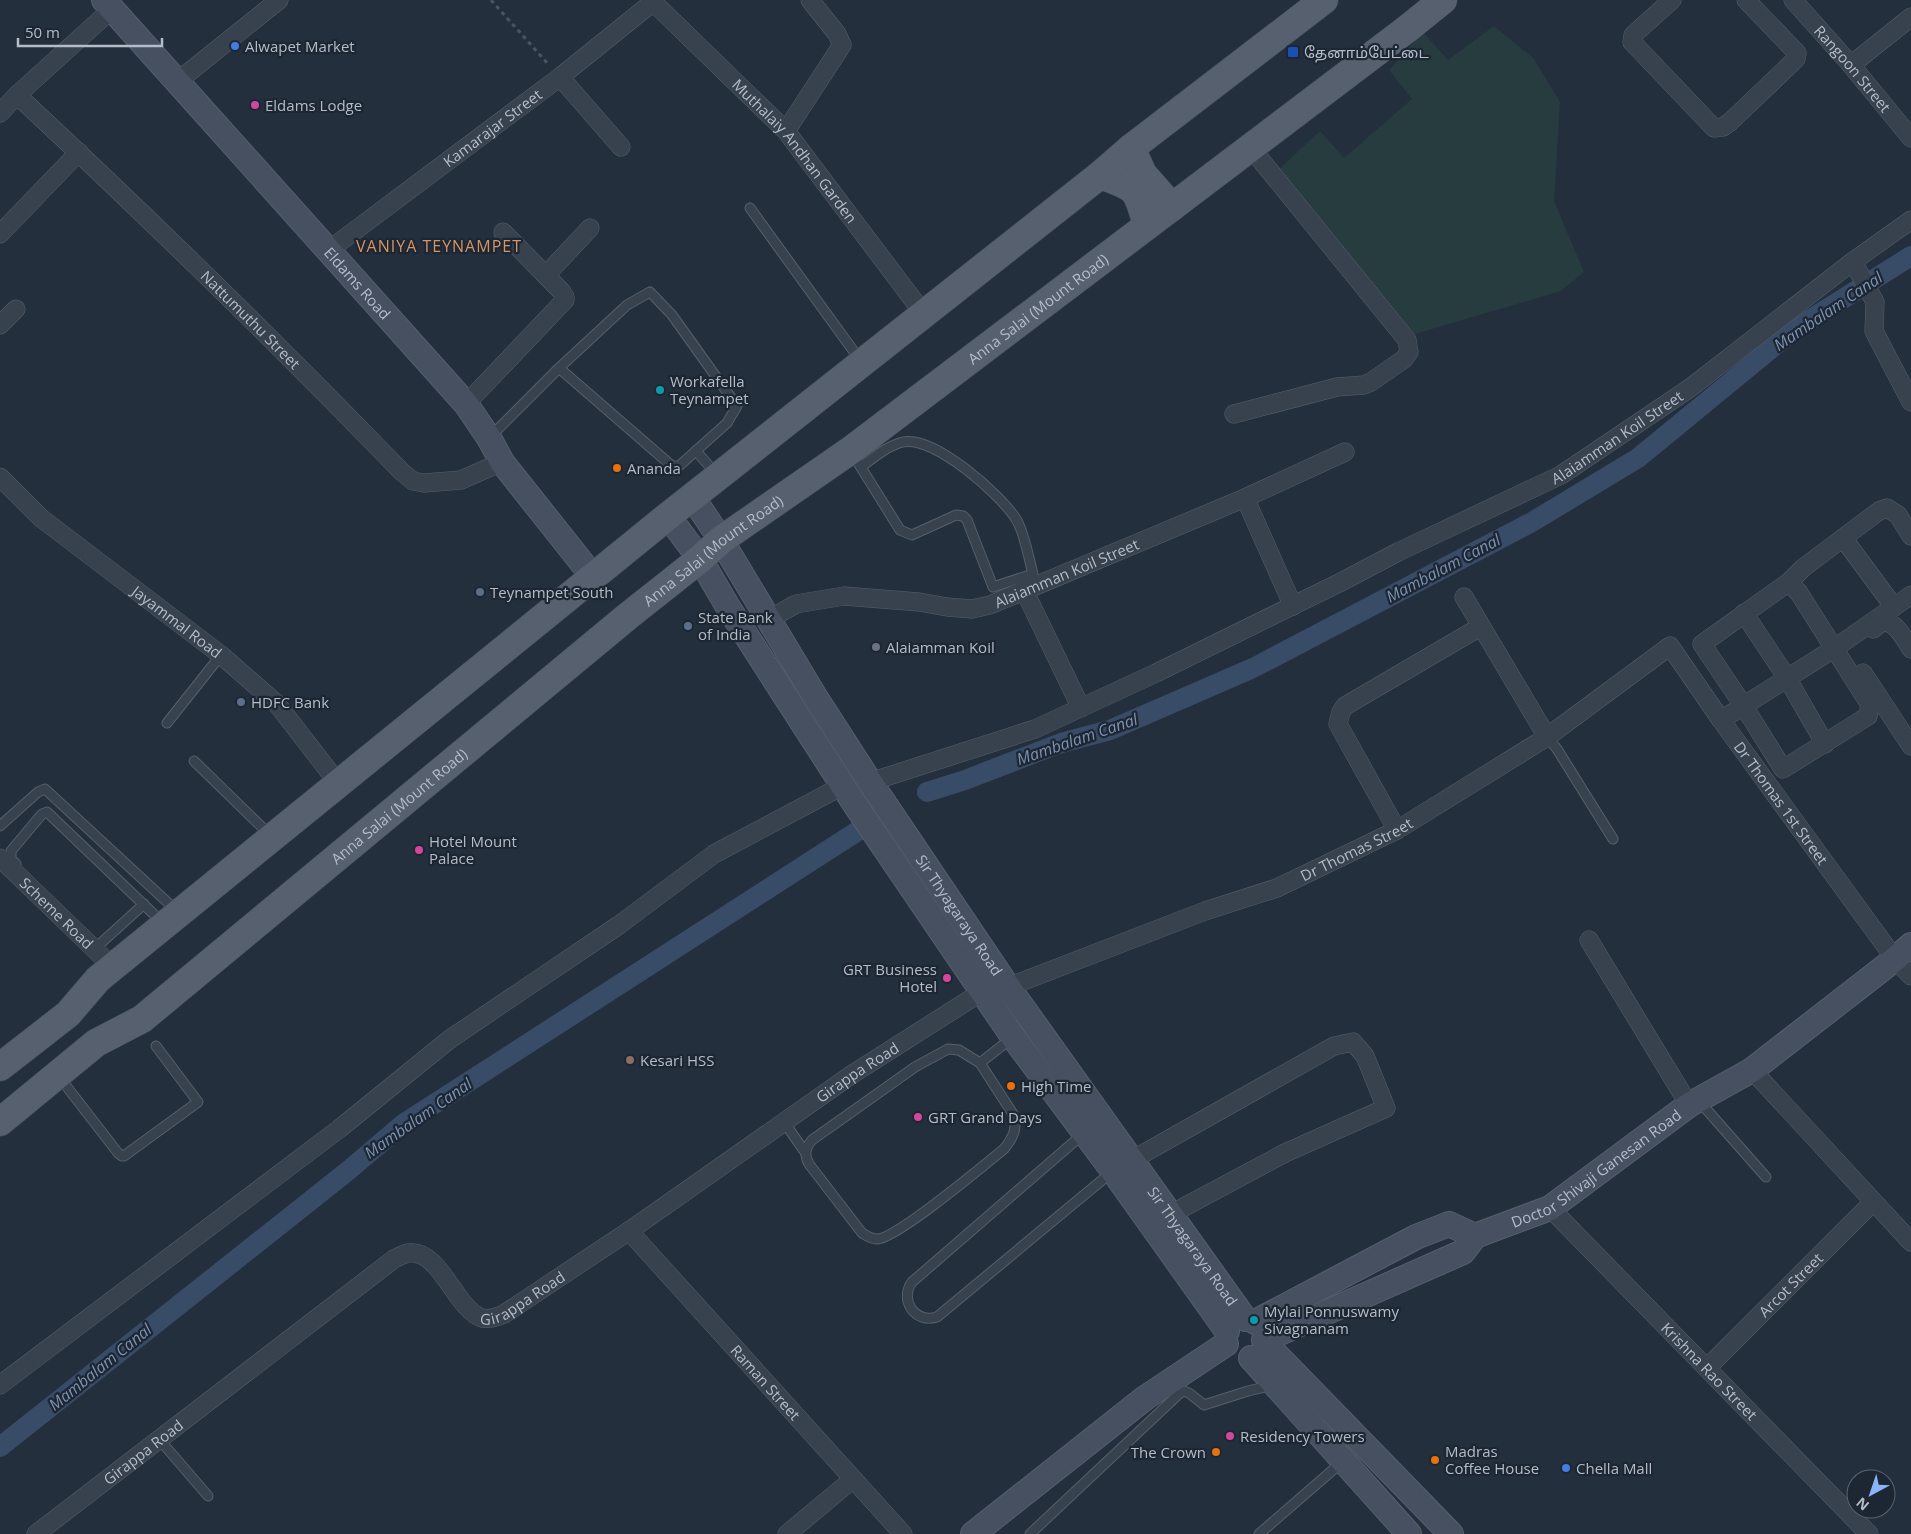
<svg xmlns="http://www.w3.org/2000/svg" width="1911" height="1534" font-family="'Open Sans','Noto Sans Tamil',sans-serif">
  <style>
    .green { fill: #263c3f }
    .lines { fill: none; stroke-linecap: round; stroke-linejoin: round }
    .canal { stroke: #394c67; stroke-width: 20 }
    .lane-casing { stroke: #565f6c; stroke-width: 11 }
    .street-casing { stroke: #565f6c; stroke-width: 19 }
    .secondary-casing { stroke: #565f6c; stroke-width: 26 }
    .primary-casing { stroke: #414a57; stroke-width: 29 }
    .path { stroke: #44595c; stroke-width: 3; stroke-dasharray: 4 4; stroke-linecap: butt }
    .lane { stroke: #38414e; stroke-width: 9 }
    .street { stroke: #38414e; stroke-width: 18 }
    .secondary { stroke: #465061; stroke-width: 24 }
    .primary { stroke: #56606e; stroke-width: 28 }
    .shop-dot { fill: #3f7fe0; stroke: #1d2633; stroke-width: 2 }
    .transit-dot { fill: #1a4fb4; stroke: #1d2633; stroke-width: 2 }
    .hotel-dot { fill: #d1479c; stroke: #1d2633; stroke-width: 2 }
    .culture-dot { fill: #0f9aa8; stroke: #1d2633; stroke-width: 2 }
    .food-dot { fill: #e8710a; stroke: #1d2633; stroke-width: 2 }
    .service-dot { fill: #5c6f8a; stroke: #1d2633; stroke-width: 2 }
    .worship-dot { fill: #6b7280; stroke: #1d2633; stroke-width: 2 }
    .education-dot { fill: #8d6e63; stroke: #1d2633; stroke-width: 2 }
    .labels { text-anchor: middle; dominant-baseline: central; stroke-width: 4.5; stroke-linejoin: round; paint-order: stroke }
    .poi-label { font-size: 15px; fill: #b4bcc9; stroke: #1d2633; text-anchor: start }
    .street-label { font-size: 15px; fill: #b4bcc9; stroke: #1d2633 }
    .neighbourhood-label { font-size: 16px; letter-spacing: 1px; fill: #d59563; stroke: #1d2633 }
    .water-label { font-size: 16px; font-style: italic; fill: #7c92b1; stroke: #1d2633 }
  </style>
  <rect width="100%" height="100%" fill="#242f3e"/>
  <!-- green -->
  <polygon class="green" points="1494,26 1534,59 1560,102 1554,201 1584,272 1561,291 1415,334 1277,171 1320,131 1344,158 1412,99 1389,70 1423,32 1448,60"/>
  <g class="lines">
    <!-- canal -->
    <g class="canal">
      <polyline points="927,792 965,780 1061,743 1110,730 1253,668 1532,522 1638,458 1795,329 1911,256"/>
      <polyline points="0,1447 349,1170 403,1124 864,827"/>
    </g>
    <!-- lane casing -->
    <g class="lane-casing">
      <g id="lane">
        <polyline points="750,208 860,360"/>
        <polyline points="489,438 559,368 627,305 650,292 672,315 737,406 727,423 679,466 672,466 559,368"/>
        <polyline points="696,451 717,475"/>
        <path d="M852,453L900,530L912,535L956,515L963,516L967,520L993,587L1033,574C1029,559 1024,531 1016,519C1001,495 934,435 903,442C887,446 874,457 861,467"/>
        <polyline points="167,723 221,655"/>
        <polyline points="1547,737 1557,749 1613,839"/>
        <polyline points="194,761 270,835"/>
        <polyline points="0,826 38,792 45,789 178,912"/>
        <polyline points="16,864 11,859 11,851 42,814 47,812 163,923"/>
        <polyline points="101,943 144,904"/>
        <path d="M948,1049L959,1050L980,1063L1013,1114C1018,1128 1013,1138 1004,1149C983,1166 896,1239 877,1239C871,1239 867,1236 862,1233L809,1164C804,1155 805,1148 812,1140L915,1067Z"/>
        <polyline points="980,1063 1013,1037"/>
        <polyline points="60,1078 118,1153 122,1156 124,1156 198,1102 156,1046"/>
        <polyline points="1699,1101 1766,1177"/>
        <polyline points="784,1122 805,1152"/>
        <path d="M1083,1134L912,1282C899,1300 915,1324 937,1317L1113,1171"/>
        <polyline points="159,1439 208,1496"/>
        <polyline points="1030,1534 1180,1393 1184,1391 1189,1393 1204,1405 1248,1391 1273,1385"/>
        <polyline points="1259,1534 1342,1462"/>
      </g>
    </g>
    <!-- street casing -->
    <g class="street-casing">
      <g id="street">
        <path id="s1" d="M651,0L786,131L923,313"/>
        <polyline points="1672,0 1633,35 1632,42 1714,128 1723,127 1730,122 1796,59 1797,53 1746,0"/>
        <path id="s2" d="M1793,0L1851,65L1911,138"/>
        <polyline points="1851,65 1911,17"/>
        <polyline points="560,77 621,147"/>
        <polyline points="178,81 279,0"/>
        <path id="s3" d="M17,95C148,217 277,343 402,472L413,481L424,483L461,480L502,462"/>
        <polyline points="0,113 17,95 112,9"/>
        <polyline points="786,131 842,45 837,34 810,0"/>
        <polyline points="0,234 79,152"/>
        <path id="s4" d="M329,250L560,77L653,2"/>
        <polyline points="1857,269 1875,302 1874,331 1911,402"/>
        <polyline points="546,275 590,228"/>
        <polyline points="0,325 16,309"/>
        <polyline points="466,404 565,300 565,297 561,291 503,232"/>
        <polyline points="1234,414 1337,387 1364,385 1371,382 1404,359 1409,352 1407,340 1251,148"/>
        <path id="s5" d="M0,477L41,518L221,655L277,704L338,783"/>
        <polyline points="1245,498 1345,452"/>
        <polyline points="1843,538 1894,607"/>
        <polygon points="1789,582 1799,593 1870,705 1868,716 1783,769 1743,705 1702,644"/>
        <polyline points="1789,582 1803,568 1879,511 1887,508 1898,515 1911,536"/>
        <polyline points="1024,590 1081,708"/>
        <polyline points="1464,597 1547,737"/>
        <polyline points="1744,613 1787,678 1825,744"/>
        <path id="s6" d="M768,620L796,604L844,596L919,602L947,607L972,609L990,605L1245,498L1293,606"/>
        <path d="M1873,629L1883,621C1897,623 1904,638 1911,649"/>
        <polyline points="1863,673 1911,746"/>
        <polyline points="1721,720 1835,648 1911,595"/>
        <path id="s7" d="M870,782L1035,729L1156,673L1341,582L1398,552L1561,475L1690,388L1852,262L1911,220"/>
        <polyline points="1397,830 1338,724 1341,712 1345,706 1480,627"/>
        <path id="s8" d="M0,858L113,967"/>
        <polyline points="1589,940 1689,1105"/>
        <path id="s9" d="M1008,987L1205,911L1277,888L1397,830L1547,737L1670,646L1721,720L1895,959L1911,976"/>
        <polyline points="1752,1070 1911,1242"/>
        <polyline points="1132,1160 1334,1046 1353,1042 1365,1056 1386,1108 1285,1153 1171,1214"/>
        <path id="s10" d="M1550,1208L1869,1534"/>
        <path id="s11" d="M629,1231L903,1534"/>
        <path id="s12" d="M1707,1368L1873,1202"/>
        <polyline points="0,1385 339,1129 450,1039 619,925 714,854 844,785"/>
        <path id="s13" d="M36,1534L394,1259C398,1257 404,1254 408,1253C440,1248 455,1309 482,1318C489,1320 497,1317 504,1314L629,1231L851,1075L983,991"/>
        <polyline points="787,1534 853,1479"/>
      </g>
    </g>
    <!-- secondary casing -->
    <g class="secondary-casing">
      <g id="secondary">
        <path id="s14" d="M104,0L466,404L489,438L502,462L594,578"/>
        <path id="s15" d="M693,498L721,540L814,695L870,782L1008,987L1245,1319"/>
        <polyline points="668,516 700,559 728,607 856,806 1013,1037 1113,1171 1227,1331"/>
        <path id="s16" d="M1255,1322L1416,1237L1449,1224L1475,1236L1550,1208L1689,1105L1752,1070L1895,959L1911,945"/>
        <polyline points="1264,1340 1463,1252 1475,1236"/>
        <polyline points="1265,1343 1451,1534"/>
        <polyline points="1251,1358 1409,1534"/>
        <polyline points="973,1534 1145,1398 1226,1344"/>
      </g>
    </g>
    <!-- primary casing -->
    <g class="primary-casing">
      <g id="primary">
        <polyline points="1131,148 1143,174 1172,207"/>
        <path d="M1100,175C1138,189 1136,187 1147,225"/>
        <polyline points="0,1067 68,1014 98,979 668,516 1100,175 1131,148 1324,0"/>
        <path id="s17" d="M0,1122L96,1043L142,1019L628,616L700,559L721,540L851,450L1407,29L1443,0"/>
      </g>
    </g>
    <!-- path -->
    <polyline class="path" points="491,0 549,65"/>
    <!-- lane -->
    <use href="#lane" class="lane"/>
    <!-- street -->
    <use href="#street" class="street"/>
    <!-- secondary -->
    <use href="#secondary" class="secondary"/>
    <!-- primary -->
    <use href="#primary" class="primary"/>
  </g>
  <!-- markers -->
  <g class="shop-dot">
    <circle cx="235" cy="46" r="5"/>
    <circle cx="1566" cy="1468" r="5"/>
  </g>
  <rect class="transit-dot" x="1287" y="46" width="12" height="12" rx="2.5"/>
  <g class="hotel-dot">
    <circle cx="255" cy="105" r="5"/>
    <circle cx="419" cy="850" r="5"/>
    <circle cx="947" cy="978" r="5"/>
    <circle cx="918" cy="1117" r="5"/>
    <circle cx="1230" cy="1436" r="5"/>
  </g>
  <g class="culture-dot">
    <circle cx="660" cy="390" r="5"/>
    <circle cx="1254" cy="1320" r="5"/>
  </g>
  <g class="food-dot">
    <circle cx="617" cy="468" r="5"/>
    <circle cx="1011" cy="1086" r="5"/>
    <circle cx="1216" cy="1452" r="5"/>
    <circle cx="1435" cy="1460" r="5"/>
  </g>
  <g class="service-dot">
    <circle cx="480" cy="592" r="5"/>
    <circle cx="688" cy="626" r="5"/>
    <circle cx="241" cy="702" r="5"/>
  </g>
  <circle class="worship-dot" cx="876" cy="647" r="5"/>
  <circle class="education-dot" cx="630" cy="1060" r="5"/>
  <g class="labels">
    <!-- poi labels -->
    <g class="poi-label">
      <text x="245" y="46">Alwapet Market</text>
      <text x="1304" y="52">தேனாம்பேட்டை</text>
      <text x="265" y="105">Eldams Lodge</text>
      <text x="670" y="381">Workafella<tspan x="670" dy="17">Teynampet</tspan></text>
      <text x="627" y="468">Ananda</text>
      <text x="490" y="592">Teynampet South</text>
      <text x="698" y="617">State Bank<tspan x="698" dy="17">of India</tspan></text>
      <text x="886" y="647">Alaiamman Koil</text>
      <text x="251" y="702">HDFC Bank</text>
      <text x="429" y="841">Hotel Mount<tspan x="429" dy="17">Palace</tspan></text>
      <text x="937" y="969" text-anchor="end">GRT Business<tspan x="937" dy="17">Hotel</tspan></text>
      <text x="640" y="1060">Kesari HSS</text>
      <text x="1021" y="1086">High Time</text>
      <text x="928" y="1117">GRT Grand Days</text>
      <text x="1264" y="1311">Mylai Ponnuswamy<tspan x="1264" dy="17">Sivagnanam</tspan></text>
      <text x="1240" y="1436">Residency Towers</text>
      <text x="1445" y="1451">Madras<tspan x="1445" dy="17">Coffee House</tspan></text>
      <text x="1206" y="1452" text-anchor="end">The Crown</text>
      <text x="1576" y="1468">Chella Mall</text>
    </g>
    <!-- street labels -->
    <g class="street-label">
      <text stroke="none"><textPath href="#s2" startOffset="91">Rangoon Street</textPath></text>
      <text stroke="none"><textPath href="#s4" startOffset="204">Kamarajar Street</textPath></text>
      <text stroke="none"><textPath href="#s1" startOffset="209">Muthalaiy Andhan Garden</textPath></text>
      <text stroke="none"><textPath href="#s14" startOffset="380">Eldams Road</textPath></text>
      <text stroke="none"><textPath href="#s17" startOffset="1320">Anna Salai (Mount Road)</textPath></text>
      <text stroke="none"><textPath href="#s3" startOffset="324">Nattumuthu Street</textPath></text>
      <text stroke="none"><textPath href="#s7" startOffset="825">Alaiamman Koil Street</textPath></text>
      <text stroke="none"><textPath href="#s17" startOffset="915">Anna Salai (Mount Road)</textPath></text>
      <text stroke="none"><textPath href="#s6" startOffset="311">Alaiamman Koil Street</textPath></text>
      <text stroke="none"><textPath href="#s5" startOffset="229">Jayammal Road</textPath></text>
      <text stroke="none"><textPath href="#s9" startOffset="942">Dr Thomas 1st Street</textPath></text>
      <text stroke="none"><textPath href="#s17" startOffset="510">Anna Salai (Mount Road)</textPath></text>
      <text stroke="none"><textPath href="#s9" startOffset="375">Dr Thomas Street</textPath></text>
      <text stroke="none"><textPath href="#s8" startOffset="79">Scheme Road</textPath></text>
      <text stroke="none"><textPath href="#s15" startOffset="495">Sir Thyagaraya Road</textPath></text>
      <text stroke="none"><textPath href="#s13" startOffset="1020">Girappa Road</textPath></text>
      <text stroke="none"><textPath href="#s16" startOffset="386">Doctor Shivaji Ganesan Road</textPath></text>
      <text stroke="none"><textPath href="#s15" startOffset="900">Sir Thyagaraya Road</textPath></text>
      <text stroke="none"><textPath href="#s12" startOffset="118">Arcot Street</textPath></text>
      <text stroke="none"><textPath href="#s13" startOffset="615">Girappa Road</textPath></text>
      <text stroke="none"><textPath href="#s10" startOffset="228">Krishna Rao Street</textPath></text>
      <text stroke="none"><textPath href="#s11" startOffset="204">Raman Street</textPath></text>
      <text stroke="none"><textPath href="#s13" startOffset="135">Girappa Road</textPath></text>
    </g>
    <!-- neighbourhood labels -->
    <g class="neighbourhood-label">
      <text x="439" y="246">VANIYA TEYNAMPET</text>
    </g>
    <!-- water labels -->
    <g class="water-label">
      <text transform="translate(1828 311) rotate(-34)">Mambalam Canal</text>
      <text transform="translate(1443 568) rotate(-28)">Mambalam Canal</text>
      <text transform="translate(1077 739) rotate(-19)">Mambalam Canal</text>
      <text transform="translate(418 1118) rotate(-35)">Mambalam Canal</text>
      <text transform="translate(100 1367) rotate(-39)">Mambalam Canal</text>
    </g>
  </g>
  <!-- north arrow -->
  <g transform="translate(1871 1494) rotate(220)"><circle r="24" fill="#1d2633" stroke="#59626f"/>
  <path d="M0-4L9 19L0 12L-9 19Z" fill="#8ab4f8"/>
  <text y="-8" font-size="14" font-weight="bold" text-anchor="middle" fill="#b4bcc9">N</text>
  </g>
  <!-- scale -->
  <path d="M18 38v8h144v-8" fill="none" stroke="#b4bcc9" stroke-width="2.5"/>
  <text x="25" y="38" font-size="15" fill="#b4bcc9" stroke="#1d2633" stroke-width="4" paint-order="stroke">50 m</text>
</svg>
